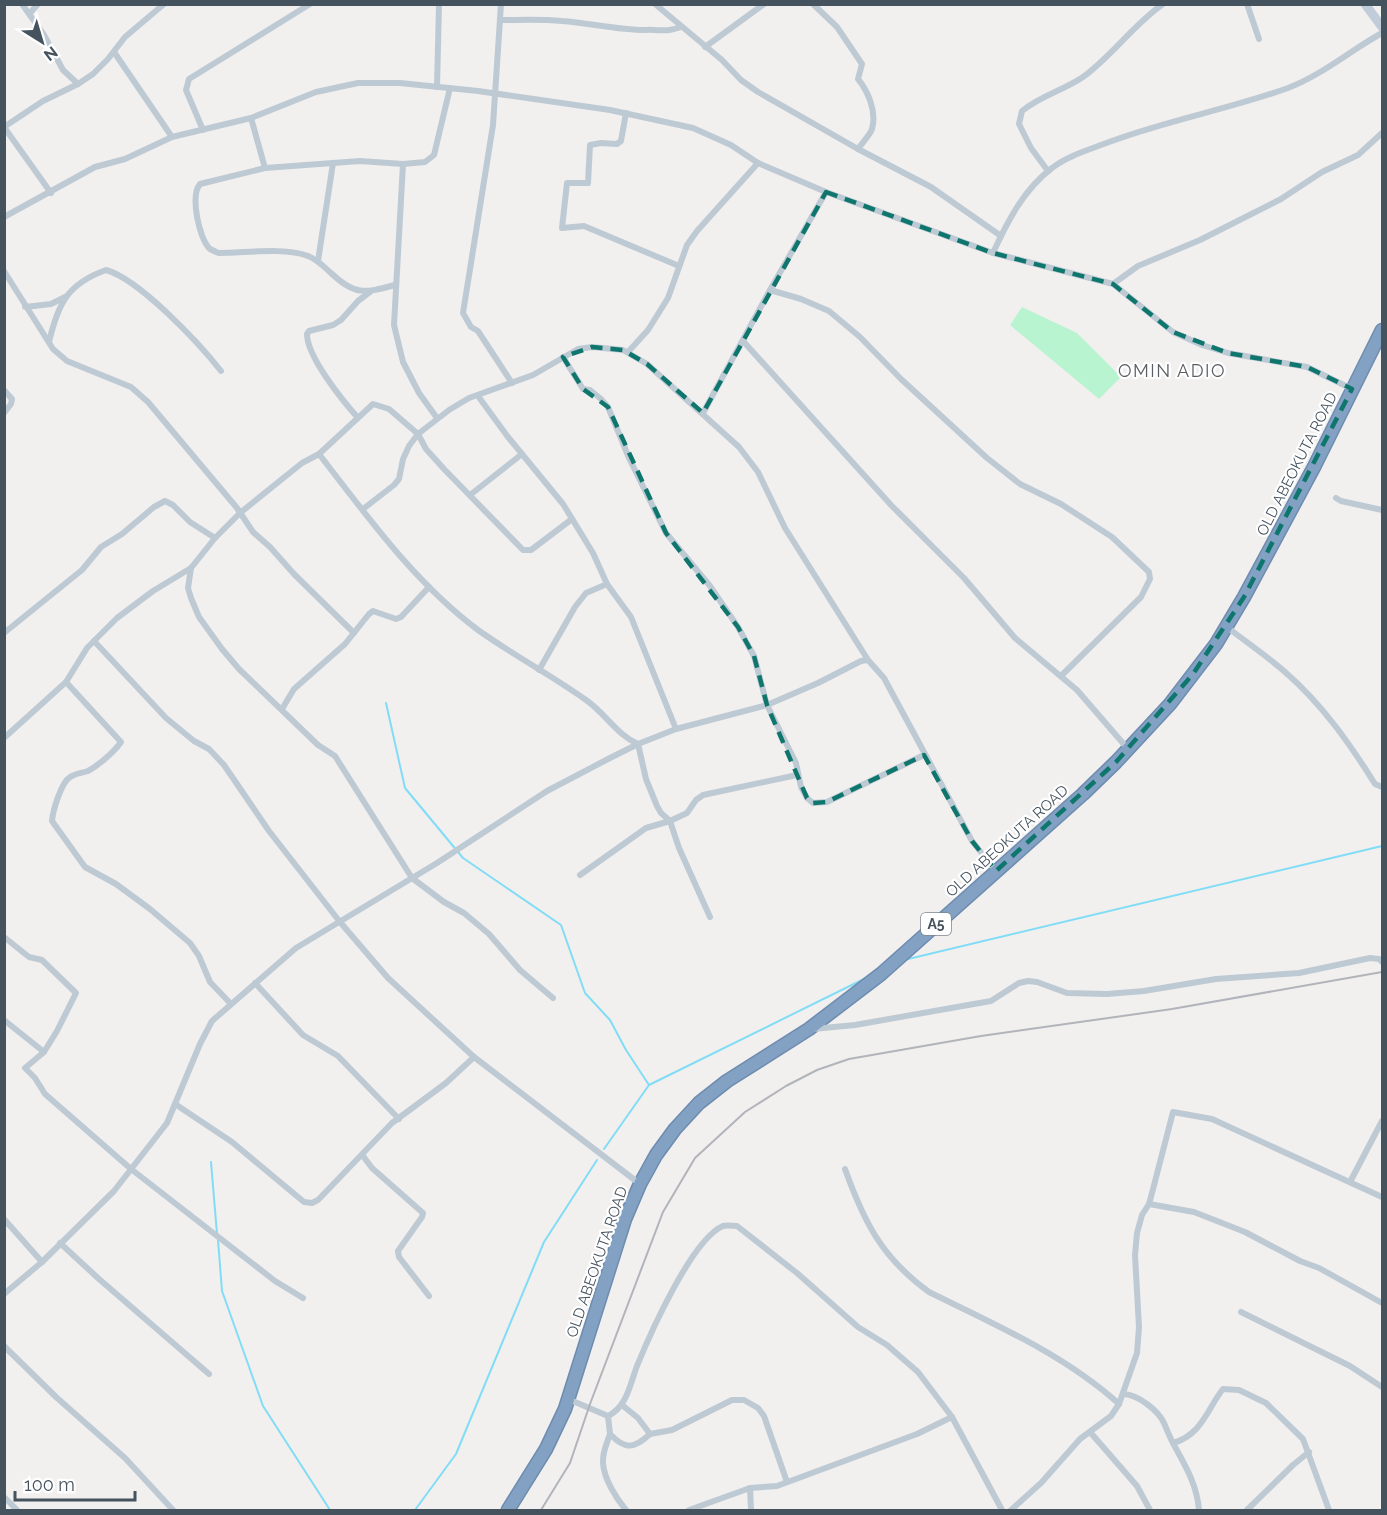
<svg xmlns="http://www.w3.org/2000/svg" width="1387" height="1515" font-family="Raleway,sans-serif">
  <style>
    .green { fill: #b9f4d0 }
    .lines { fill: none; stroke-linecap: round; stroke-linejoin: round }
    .stream { stroke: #81ddf6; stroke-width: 2 }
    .highway-casing { stroke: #6d8caf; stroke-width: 15 }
    .street { stroke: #becad3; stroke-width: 6 }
    .secondary { stroke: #c0ccda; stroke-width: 9 }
    .highway { stroke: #82a1c3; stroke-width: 12 }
    .rail { stroke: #b1b4ba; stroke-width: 2 }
    .marked { fill: none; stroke: #0f766e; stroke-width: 4.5; stroke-dasharray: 12 8; stroke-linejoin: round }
    .labels { text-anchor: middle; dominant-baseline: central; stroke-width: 4.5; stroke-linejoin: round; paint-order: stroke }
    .shield { fill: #fff; stroke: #7d878f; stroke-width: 1.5 }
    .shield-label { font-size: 14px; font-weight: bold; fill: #45535f }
    .street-label { font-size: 15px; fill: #45535f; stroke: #fff }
    .quarter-label { font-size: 18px; letter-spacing: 1.5px; fill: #5b5f65; stroke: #fff }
  </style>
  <rect width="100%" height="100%" fill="#f2efef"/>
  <!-- green -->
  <polygon class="green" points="1022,307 1077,333 1121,377 1099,399 1010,325"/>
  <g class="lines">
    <!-- stream -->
    <g class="stream">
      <polyline points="386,703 405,788 463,858 561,925 585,993 610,1020 626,1050 649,1085"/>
      <polyline points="904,960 1382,846"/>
      <polyline points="604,1149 649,1085 868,977"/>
      <polyline points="211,1162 217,1234"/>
      <polyline points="218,1240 222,1291 263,1406 330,1510"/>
      <polyline points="415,1510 456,1454 544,1242 597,1160"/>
    </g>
    <!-- highway casing -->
    <g class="highway-casing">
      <polyline id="highway" points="508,1510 546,1449 565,1409 625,1219 640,1184 656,1155 675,1129 699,1103 727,1081 809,1029 881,974 1083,794 1116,762 1170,704 1216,644 1244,597 1314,467 1382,330"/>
    </g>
    <!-- street -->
    <g class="street">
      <polyline points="22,4 44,35 63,70 78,84"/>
      <polyline points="501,4 493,125 463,313 471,327 478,331 512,383"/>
      <polyline points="655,4 722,60 741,80 758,92 858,149 931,187 1001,236"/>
      <path d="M813,4L837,27L862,64L858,79C868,91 877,112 872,129C870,135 862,143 858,149"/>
      <polyline points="1247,4 1259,39"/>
      <polyline points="30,13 38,4"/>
      <path d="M501,20C521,20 542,19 562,21C590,23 617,30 645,30C661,29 664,33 681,27"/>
      <polyline points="705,47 764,4"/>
      <polyline points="114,52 172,137"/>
      <polyline points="437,87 439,4"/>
      <polyline points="626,113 621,141 617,144 601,143 590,145 588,183 567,183 562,228 584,226 679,266"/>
      <polyline points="251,118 265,168"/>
      <polyline points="4,127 43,101 78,84 93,74 108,59 125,37 164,4"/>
      <polyline points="4,127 51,193"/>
      <polyline points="203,130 186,90 189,79 310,4"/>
      <polyline points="403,164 394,325 403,362 419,393 437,418"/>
      <path d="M1048,171L1031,148L1019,124L1022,111C1040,96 1064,90 1083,77C1112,56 1133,25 1163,4"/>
      <polyline points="4,217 95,167 125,159 172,137 251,118 316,92 358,83 400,83 478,91 610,110 693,128 731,145 758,163 826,192 993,253 1113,284 1173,332 1202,345 1228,353 1307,367 1352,389"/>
      <path d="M993,253C1007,222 1024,189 1052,168C1066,157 1085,151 1101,145C1162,121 1227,110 1288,88C1322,75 1351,50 1382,33"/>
      <polyline points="318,261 333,163"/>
      <polyline points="4,271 53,349 67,361 131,387 148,402 237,508 253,532 270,547 294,574 354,633"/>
      <polyline points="1113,284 1138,266 1200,240 1281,199 1322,172 1358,155 1382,133"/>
      <path d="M395,285C365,293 355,296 331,273C324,267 318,260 308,256C284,247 246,253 219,253C218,253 212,250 210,249C199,239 190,196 200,184L265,168L360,161L403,164L425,162L434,155L450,88"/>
      <polyline points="770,290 801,299 829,311 860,337 901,379 987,458 1020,484 1061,504 1112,537 1149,572 1150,579 1141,597 1061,676"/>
      <polyline points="25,307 51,304 65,297"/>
      <polyline points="743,341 891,505 964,578 1015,638 1077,690 1128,749"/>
      <path d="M49,342C58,304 67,284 106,270C139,279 199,343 221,371"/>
      <polyline points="628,352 648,330 668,298 687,245 697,231 758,163"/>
      <polyline points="563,357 583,389 590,390 601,399 608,407 629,458 666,533 710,586 738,627 754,656 767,705 796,763 801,787 807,798 813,803 827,802 924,755"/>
      <polyline points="4,390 12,399 11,404 4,413"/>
      <polyline points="478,396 508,437 563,504 593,553 607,584 631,617 676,729"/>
      <polyline points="703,413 770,290 826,192"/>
      <path d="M358,418C343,401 307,357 307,334L309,331L333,325L341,320L358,301L371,291"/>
      <path d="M319,454C367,516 415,583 478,630C513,655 551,675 586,700C605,713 617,735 638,744L646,779L657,806L661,813L670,821L679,848L710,917"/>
      <polyline points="470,495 522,454"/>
      <polyline points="1336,498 1341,501 1382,510"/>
      <polyline points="363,509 394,485 399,479 403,459 409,446 418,434 449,410 469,398 533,375 578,349 592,347 623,350 647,364 739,447 758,472 785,528 868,660"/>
      <polyline points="191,568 188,588 191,598 199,617 222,649 239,669 318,745 335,756 412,878 444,902 464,913 489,934 520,970 553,998"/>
      <path d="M1227,627C1246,642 1267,656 1285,672C1322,704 1350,744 1375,784L1382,787"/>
      <polyline points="4,633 82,570 101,547 122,534 154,507 165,501 173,505 190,522 215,538"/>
      <polyline points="94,641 166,718 194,741 209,749 224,765 269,831 340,922 388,978 474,1057 640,1184"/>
      <polyline points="539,670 575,607 586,593 607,584"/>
      <path d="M66,682L121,742C114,752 99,765 88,771C82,773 76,773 70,777C61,783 53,810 52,821L85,867L116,884L150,909L190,943L199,956L210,982L231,1004"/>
      <polyline points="282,709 294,689 345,644 369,614 373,611 396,619 401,617 429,587"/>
      <polyline points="4,738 66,682 87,648 117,618 153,591 191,568 215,538 240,513 302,463 319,454 373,404 389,409 418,434 426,449 444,469 523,550 531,550 572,519"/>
      <polyline points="580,875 646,828 670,821 687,813 696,800 703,795 797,775"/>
      <polyline points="4,937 29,957 42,960 76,993 57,1031 44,1052 25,1068 35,1078 45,1094 131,1169 275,1281 303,1298"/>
      <polyline points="255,983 303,1035 338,1056 399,1119"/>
      <polyline points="4,1020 44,1052"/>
      <polyline points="813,1029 855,1025 991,1001 1019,983 1028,981 1037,982 1067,993 1107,994 1144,991 1216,979 1299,973 1370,958 1379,959 1382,962"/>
      <polyline points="175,1104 232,1142 304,1202 312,1203 318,1200 392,1123 446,1083 474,1057"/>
      <polyline points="363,1156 372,1168 423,1213 422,1217 398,1251 399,1257 429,1296"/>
      <path d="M845,1169C864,1222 882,1258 929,1292C994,1324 1065,1355 1119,1404"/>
      <polyline points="1350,1182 1382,1121"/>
      <polyline points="1149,1204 1194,1212 1245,1232 1300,1261 1319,1268 1382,1303"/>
      <polyline points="4,1219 42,1262"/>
      <polyline points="60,1243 99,1279 209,1374"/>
      <polyline points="4,1294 42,1262 114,1191 167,1123 200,1044 212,1021 296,948 437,863 547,791 610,758 638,744 676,729 767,705 818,683 861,661 868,660 884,678 972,841 996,871"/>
      <polyline points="1241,1312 1350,1366 1382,1387"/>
      <polyline points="4,1346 56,1397 125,1458 173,1510"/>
      <path d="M1124,1394C1138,1395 1158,1410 1164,1423C1167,1430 1170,1438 1174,1445C1186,1467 1197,1485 1199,1510"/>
      <path d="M568,1399L608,1416C627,1407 630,1384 637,1366C650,1334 692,1239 723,1226C727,1225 734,1226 737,1226L797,1273L858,1327L887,1345L918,1372L952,1417L1002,1510"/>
      <polyline points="622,1405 638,1418 650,1434 672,1430 732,1400 744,1400 758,1408 764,1416 787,1482"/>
      <path d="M608,1416L610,1434C625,1450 634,1449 650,1434"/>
      <polyline points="1090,1432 1137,1486 1150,1510"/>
      <path d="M610,1434C607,1443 602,1453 603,1463C604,1479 616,1498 626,1510"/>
      <path d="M1173,1443C1202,1435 1207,1409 1223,1389L1239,1390L1266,1403L1303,1439L1329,1510"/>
      <polyline points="750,1488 751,1510"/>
      <polyline points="4,1497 17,1510"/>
      <polyline points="689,1510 750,1488 777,1486 917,1434 952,1417"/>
      <polyline points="1011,1510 1041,1483 1080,1439 1111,1416 1119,1404 1137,1353 1139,1327 1135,1255 1137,1233 1142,1215 1149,1204 1152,1193 1173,1112 1212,1119 1382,1197"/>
      <polyline points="1247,1510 1293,1465 1309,1452"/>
    </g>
    <!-- secondary -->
    <polyline class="secondary" points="1365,4 1382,27"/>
    <!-- highway -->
    <use href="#highway" class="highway"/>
    <!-- rail -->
    <polyline class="rail" points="541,1510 570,1463 590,1404 663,1212 695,1158 745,1112 786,1086 817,1070 849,1059 981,1036 1172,1009 1382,972"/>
  </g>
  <!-- marked area -->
  <path class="marked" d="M826,192L993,253L1113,284L1173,332L1228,353L1307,367L1352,389L1244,597L1193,674L1116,762L996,871L972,841L924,755L827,802L813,803L807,798L767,705L754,656L738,627L666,533L608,407L583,389L563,357L592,347L623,350L647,364L703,413Z"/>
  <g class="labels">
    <!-- shield labels -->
    <rect class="shield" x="921" y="913" width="30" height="22" rx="4.5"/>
    <g class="shield-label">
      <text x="936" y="924">A5</text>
    </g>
    <!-- street labels -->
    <g class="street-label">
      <text transform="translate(1297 464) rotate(-63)">OLD ABEOKUTA ROAD</text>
      <text transform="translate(1007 841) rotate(-42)">OLD ABEOKUTA ROAD</text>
      <text transform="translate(597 1262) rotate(-71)">OLD ABEOKUTA ROAD</text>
    </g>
    <!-- quarter labels -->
    <g class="quarter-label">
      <text x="1172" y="370">OMIN ADIO</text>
    </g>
  </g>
  <!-- border -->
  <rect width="1387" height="1515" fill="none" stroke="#45535f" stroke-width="12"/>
  <!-- north arrow -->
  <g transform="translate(42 42) rotate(143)" stroke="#ffffff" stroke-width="4.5" paint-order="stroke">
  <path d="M0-4.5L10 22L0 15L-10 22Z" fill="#45535f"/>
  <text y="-9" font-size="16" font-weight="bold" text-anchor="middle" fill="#45535f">N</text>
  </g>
  <!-- scale -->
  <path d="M15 1491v9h120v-9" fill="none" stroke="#45535f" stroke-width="3"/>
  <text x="24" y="1491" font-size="18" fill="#45535f" stroke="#ffffff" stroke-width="4.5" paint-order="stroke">100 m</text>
</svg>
